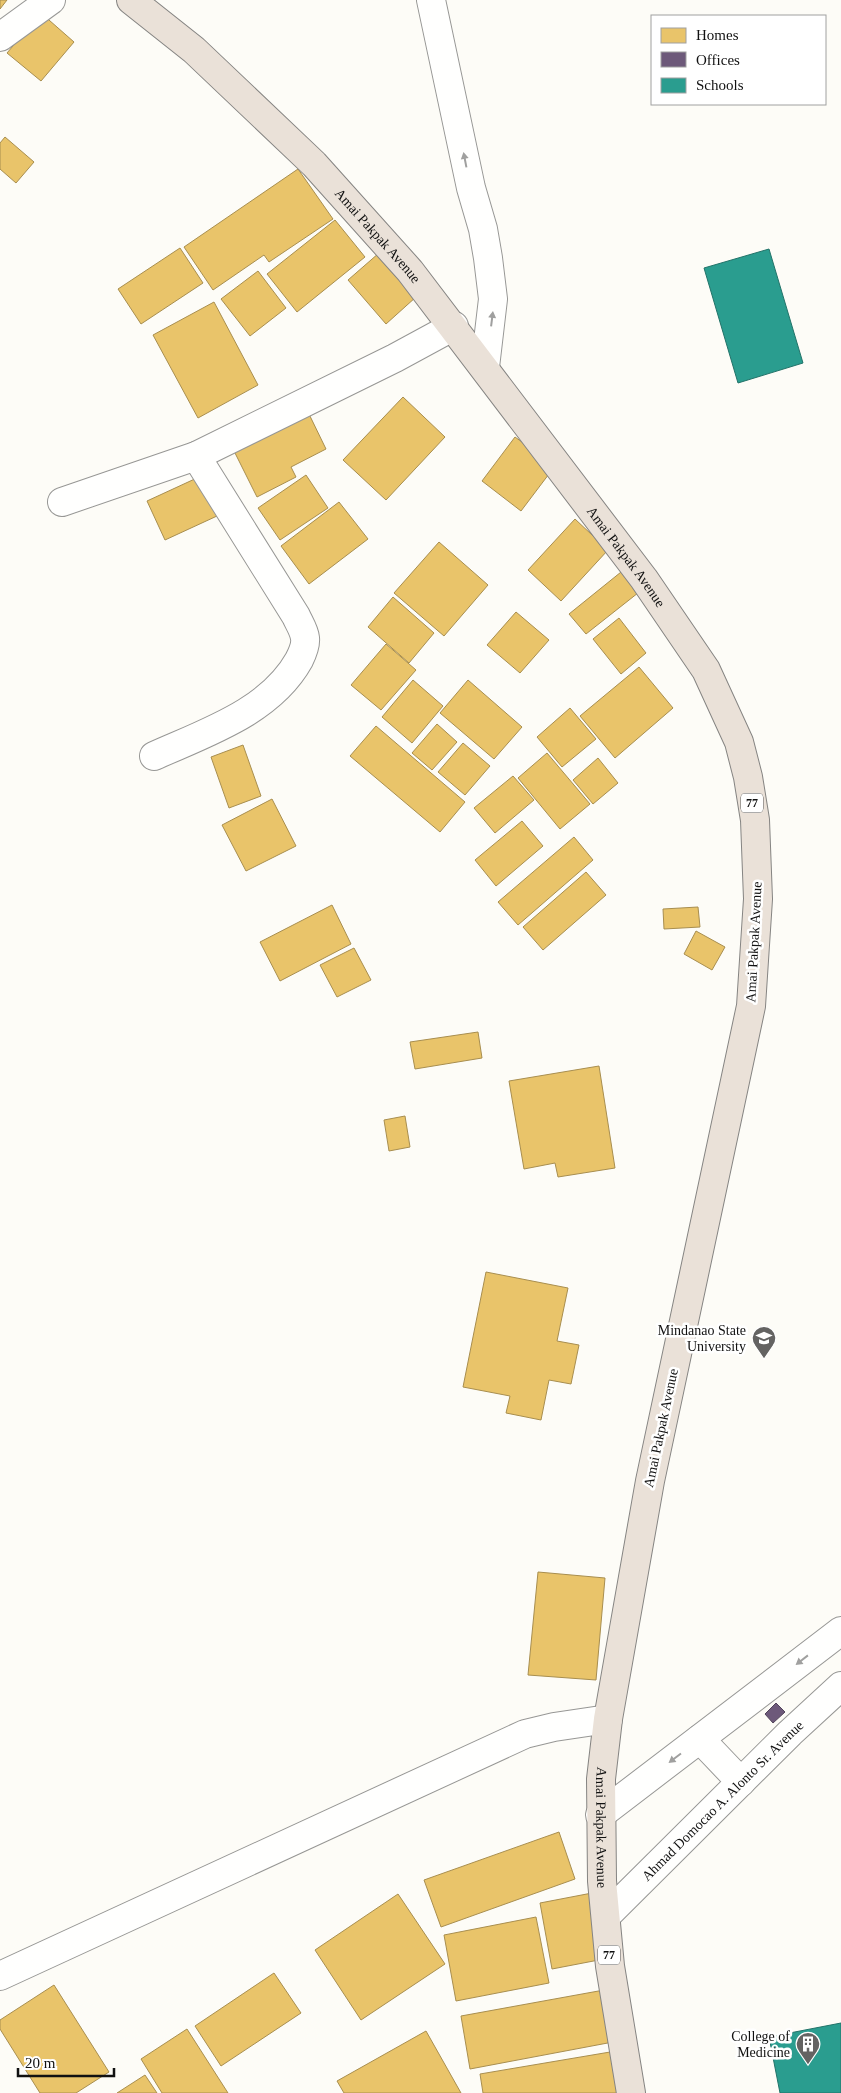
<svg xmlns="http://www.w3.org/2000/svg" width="841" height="2093" font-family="'Times New Roman',serif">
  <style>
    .homes { fill: #e9c46a; stroke: #a88e4f }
    .offices { fill: #6d597a; stroke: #51435a }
    .schools { fill: #2a9d8f; stroke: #227369 }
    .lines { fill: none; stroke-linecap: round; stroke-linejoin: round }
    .minor-casing { stroke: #979795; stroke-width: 30 }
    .highway-casing { stroke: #858482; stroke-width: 30 }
    .minor { stroke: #fffffe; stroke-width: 28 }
    .highway { stroke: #eae1d8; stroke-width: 28 }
    .oneway { fill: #a0a09f }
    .labels { text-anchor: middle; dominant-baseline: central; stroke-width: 5; stroke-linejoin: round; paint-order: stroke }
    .shield { fill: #fff; stroke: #585858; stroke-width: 1 }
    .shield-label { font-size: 12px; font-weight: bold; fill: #111 }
    .street-label { font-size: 14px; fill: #111; stroke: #fff }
    .poi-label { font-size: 14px; fill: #111; stroke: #fff; text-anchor: end }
  </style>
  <rect width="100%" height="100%" fill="#fdfcf7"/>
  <!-- homes -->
  <g class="homes">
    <polygon points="0,0 7,0 0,9"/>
    <polygon points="41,13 74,42 41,81 7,53"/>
    <polygon points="5,137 34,162 16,183 0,169 0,143"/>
    <polygon points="298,169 333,219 269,262 264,255 213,290 184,247"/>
    <polygon points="335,220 365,257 297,312 267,274"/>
    <polygon points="180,248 203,283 141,324 118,289"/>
    <polygon points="379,253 416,297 386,324 348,280"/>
    <polygon points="258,271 286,308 250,336 221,299"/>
    <polygon points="214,302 258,385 198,418 153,335"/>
    <polygon points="403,397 445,437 386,500 343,460"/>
    <polygon points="308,412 326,449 291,467 296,477 257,497 233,449"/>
    <polygon points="515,437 555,466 521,511 482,481"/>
    <polygon points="306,475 328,508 280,540 258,508"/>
    <polygon points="199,477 217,516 165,540 147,501"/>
    <polygon points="339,502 368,539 309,584 281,546"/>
    <polygon points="575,519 608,550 561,601 528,570"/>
    <polygon points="439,542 488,585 444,636 394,593"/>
    <polygon points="626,568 643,589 586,634 569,614"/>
    <polygon points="393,597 434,633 409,663 368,627"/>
    <polygon points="516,612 549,640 520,673 487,645"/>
    <polygon points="619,618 646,653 621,674 593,639"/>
    <polygon points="386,644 416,670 381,710 351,685"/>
    <polygon points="639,667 673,708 615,758 580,716"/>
    <polygon points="413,680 443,706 412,743 382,717"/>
    <polygon points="468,680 522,727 494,759 440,713"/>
    <polygon points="570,708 596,739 562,767 537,737"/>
    <polygon points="437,724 457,742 432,770 412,753"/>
    <polygon points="376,726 465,802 440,832 350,756"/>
    <polygon points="463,743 490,766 465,795 438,772"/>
    <polygon points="243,745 261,796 229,808 211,757"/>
    <polygon points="547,753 590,804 560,829 518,778"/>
    <polygon points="598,758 618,783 593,804 573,780"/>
    <polygon points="513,776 534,800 495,833 474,808"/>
    <polygon points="272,799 296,846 246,871 222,825"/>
    <polygon points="522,821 543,846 496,886 475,860"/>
    <polygon points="574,837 593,860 518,925 498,902"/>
    <polygon points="586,872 606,895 543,950 523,927"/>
    <polygon points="332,905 351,944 280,981 260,942"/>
    <polygon points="698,907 700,927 664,929 663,909"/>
    <polygon points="696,931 725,947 712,970 684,954"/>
    <polygon points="354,948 371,980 337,997 320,965"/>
    <polygon points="478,1032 482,1058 415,1069 410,1042"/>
    <polygon points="599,1066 615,1168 558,1177 555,1163 524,1169 509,1081"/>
    <polygon points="405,1116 410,1147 389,1151 384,1120"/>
    <polygon points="486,1272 568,1288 557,1341 579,1345 571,1384 549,1380 541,1420 506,1413 510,1396 463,1387"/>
    <polygon points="538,1572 605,1578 596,1680 528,1675"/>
    <polygon points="559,1832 575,1879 441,1927 424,1880"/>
    <polygon points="592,1893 604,1959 552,1969 540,1903"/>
    <polygon points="398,1894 445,1964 361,2020 315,1950"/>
    <polygon points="536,1917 549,1983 456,2001 444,1935"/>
    <polygon points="274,1973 301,2013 221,2066 195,2026"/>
    <polygon points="54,1985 109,2072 76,2093 40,2093 0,2029 0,2020"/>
    <polygon points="604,1990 613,2042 470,2069 461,2016"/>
    <polygon points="187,2029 228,2093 162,2093 141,2059"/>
    <polygon points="426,2031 461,2093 344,2093 337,2081"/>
    <polygon points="616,2051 623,2093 483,2093 480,2074"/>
    <polygon points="145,2075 157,2093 117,2093"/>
  </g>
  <!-- offices -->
  <polygon class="offices" points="776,1703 785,1712 773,1723 765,1714"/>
  <!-- schools -->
  <g class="schools">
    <polygon points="769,249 803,363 738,383 704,268"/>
    <polygon points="841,2023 841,2093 780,2093 769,2037"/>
  </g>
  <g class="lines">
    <!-- minor casing -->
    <g class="minor-casing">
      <g id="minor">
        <polyline points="431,0 471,188 483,229 488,258 493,299 485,367"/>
        <polyline points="0,37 51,0"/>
        <polyline points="62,502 196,456 395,358 454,326"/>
        <path d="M154,756C205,733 270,712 299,660C302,654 306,645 305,638C304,630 299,623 296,616L196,456"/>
        <polyline points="700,1739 741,1782"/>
        <polyline points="600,1815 841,1631"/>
        <path id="s1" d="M606,1916L790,1733L841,1686"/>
        <polyline points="0,1976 525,1734 554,1727 608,1719"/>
      </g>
    </g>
    <!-- highway casing -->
    <g class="highway-casing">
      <g id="highway">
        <path id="s2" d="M131,0L194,50L314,164L410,271L644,579L706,670L739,742L748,777L755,820L758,899L751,1006L650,1481L608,1719L601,1779L602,1881L610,1966L631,2093"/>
      </g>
    </g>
    <!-- minor -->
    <use href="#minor" class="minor"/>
    <!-- highway -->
    <use href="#highway" class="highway"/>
  </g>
  <!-- one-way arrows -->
  <defs><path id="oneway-solid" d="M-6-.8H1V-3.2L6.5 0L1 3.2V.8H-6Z" transform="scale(1.25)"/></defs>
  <g class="oneway">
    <use href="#oneway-solid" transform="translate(465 160) rotate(-101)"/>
    <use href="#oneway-solid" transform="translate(492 319) rotate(-83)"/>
    <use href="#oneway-solid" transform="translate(802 1660) rotate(142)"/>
    <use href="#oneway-solid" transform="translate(675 1758) rotate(143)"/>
  </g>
  <!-- icons -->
  <defs>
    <g id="university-pin" transform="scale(1.25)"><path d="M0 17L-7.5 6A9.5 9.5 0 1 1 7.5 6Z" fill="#646362" stroke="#fff"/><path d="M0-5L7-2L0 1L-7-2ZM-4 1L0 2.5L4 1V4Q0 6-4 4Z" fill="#fff"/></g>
    <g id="building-pin" transform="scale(1.25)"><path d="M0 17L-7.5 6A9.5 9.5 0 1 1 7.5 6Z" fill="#646362" stroke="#fff"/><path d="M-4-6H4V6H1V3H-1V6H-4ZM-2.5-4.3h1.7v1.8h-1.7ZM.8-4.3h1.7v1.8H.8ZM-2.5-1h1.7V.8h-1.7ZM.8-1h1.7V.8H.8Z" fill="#fff"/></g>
  </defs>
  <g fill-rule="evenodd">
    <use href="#university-pin" x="764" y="1338"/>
    <use href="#building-pin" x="808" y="2044"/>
  </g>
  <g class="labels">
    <!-- shield labels -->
    <g class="shield">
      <rect x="741" y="793.5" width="22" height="19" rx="4"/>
      <rect x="598" y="1945.5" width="22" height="19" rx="4"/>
    </g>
    <g class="shield-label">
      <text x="752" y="803">77</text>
      <text x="609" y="1955">77</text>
    </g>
    <!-- street labels -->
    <g class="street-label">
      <text stroke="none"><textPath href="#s2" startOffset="342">Amai Pakpak Avenue</textPath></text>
      <text stroke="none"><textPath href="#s2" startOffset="748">Amai Pakpak Avenue</textPath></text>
      <text transform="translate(754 942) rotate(-87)">Amai Pakpak Avenue</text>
      <text transform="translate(661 1428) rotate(-78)">Amai Pakpak Avenue</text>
      <text stroke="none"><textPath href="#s1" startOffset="164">Ahmad Domocao A. Alonto Sr. Avenue</textPath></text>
      <text stroke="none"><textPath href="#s2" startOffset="2068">Amai Pakpak Avenue</textPath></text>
    </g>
    <!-- poi labels -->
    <g class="poi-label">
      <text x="746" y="1330">Mindanao State<tspan x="746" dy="16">University</tspan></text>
      <text x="790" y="2036">College of<tspan x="790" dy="16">Medicine</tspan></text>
    </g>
  </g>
  <!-- legend -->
  <rect x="651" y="15" width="175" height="90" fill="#ffffff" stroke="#a0a0a0"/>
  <rect x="661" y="28" width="25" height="15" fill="#e9c46a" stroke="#a0a0a0"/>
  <text x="696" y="40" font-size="15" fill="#111111">Homes</text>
  <rect x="661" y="52" width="25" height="15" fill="#6d597a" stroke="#a0a0a0"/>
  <text x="696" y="65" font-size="15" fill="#111111">Offices</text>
  <rect x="661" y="78" width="25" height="15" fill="#2a9d8f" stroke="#a0a0a0"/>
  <text x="696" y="90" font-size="15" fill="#111111">Schools</text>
  <!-- scale -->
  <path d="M18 2068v8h96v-8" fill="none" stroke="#111111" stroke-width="2.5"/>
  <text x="25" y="2068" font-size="15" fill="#111111" stroke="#ffffff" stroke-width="4" paint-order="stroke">20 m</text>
</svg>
